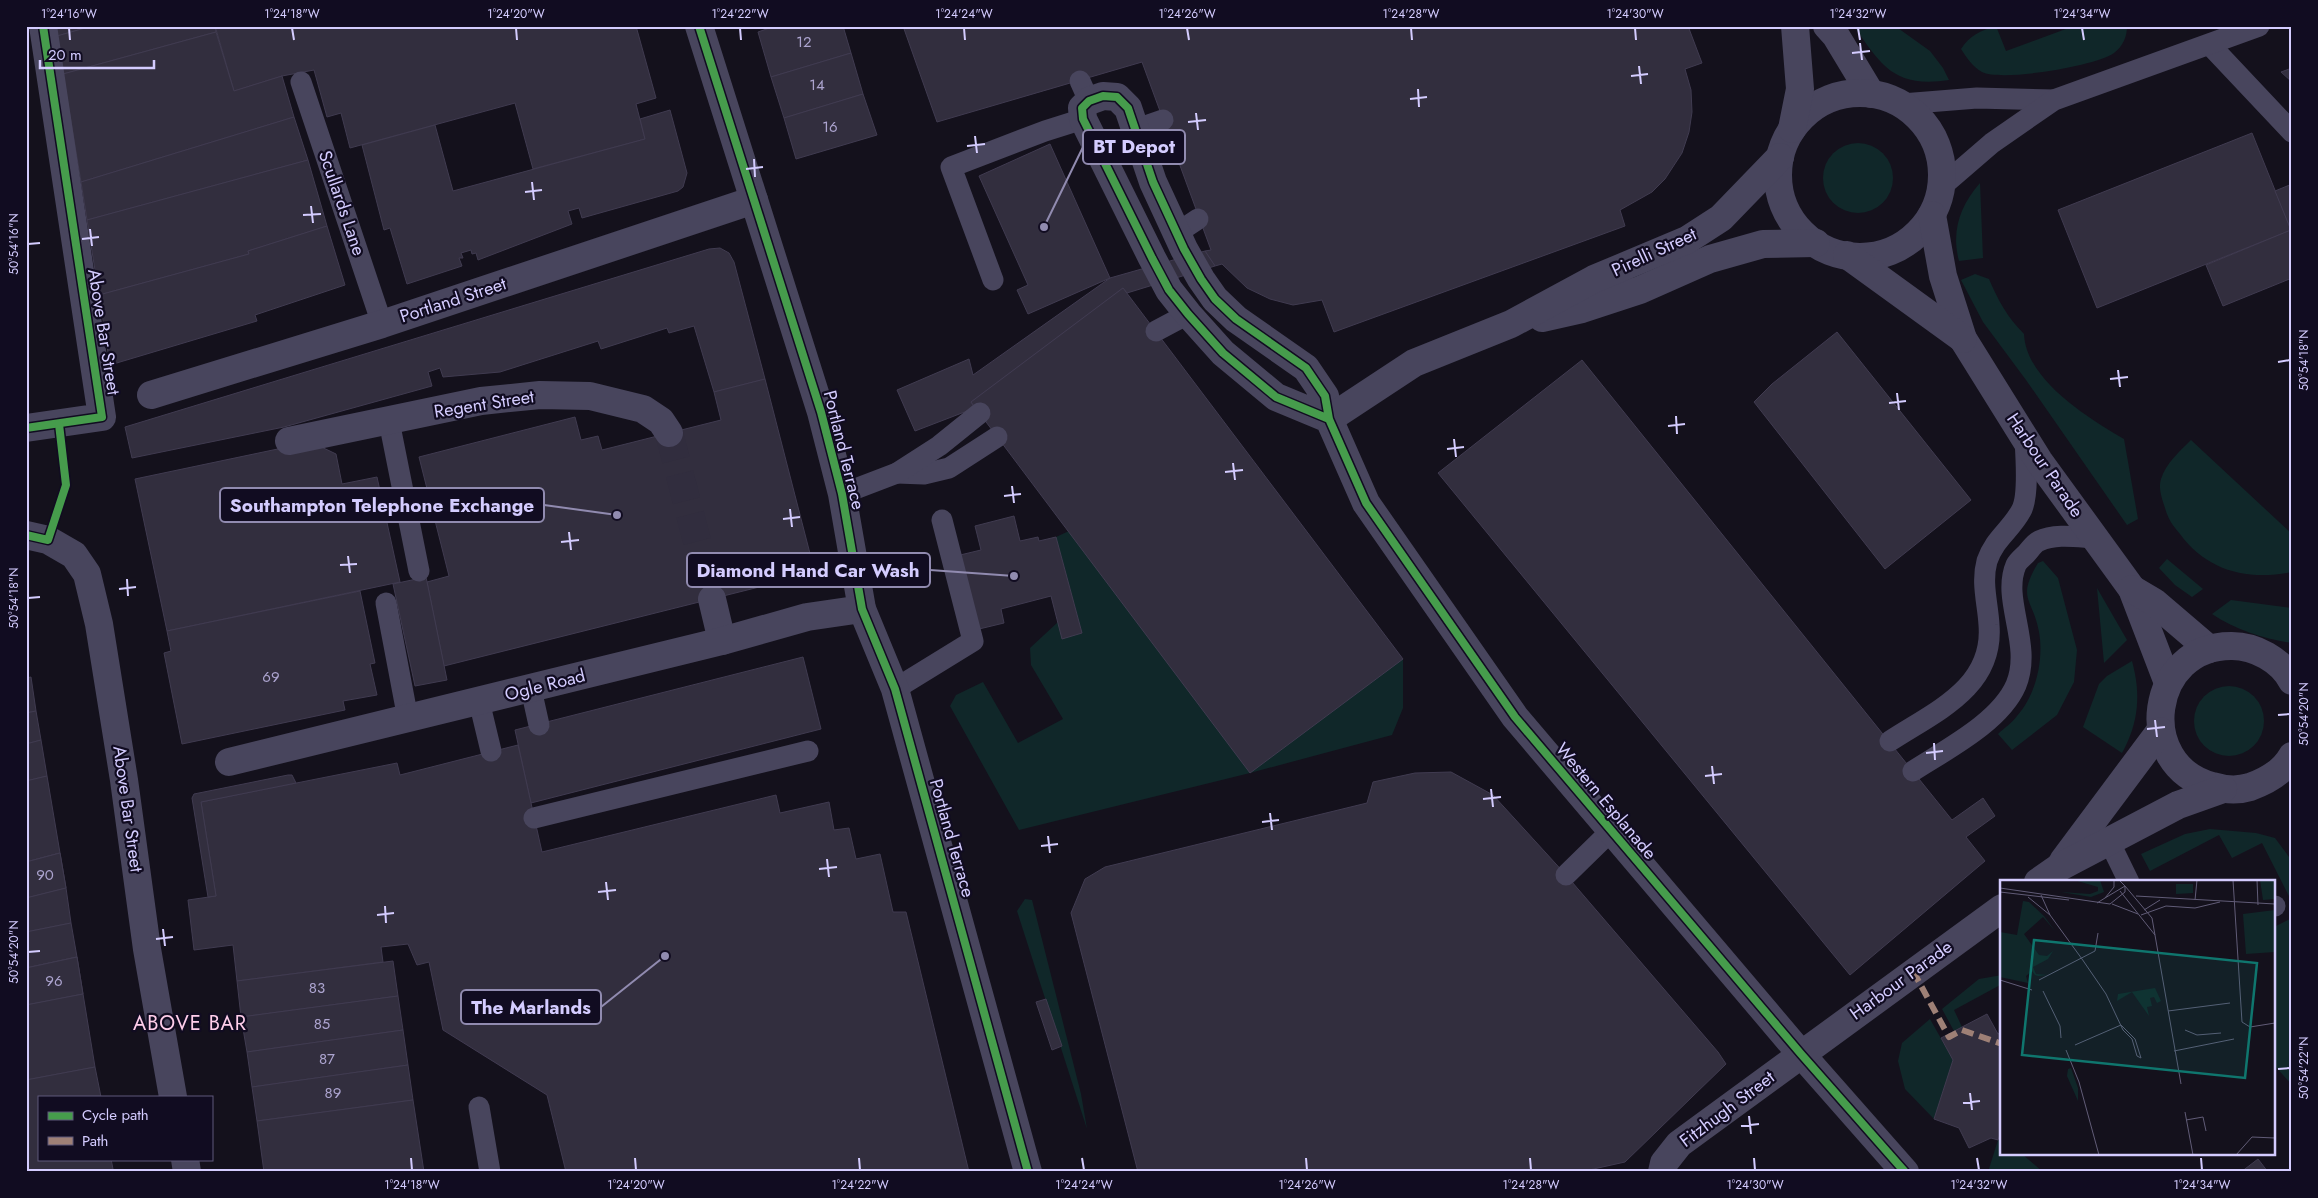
<svg xmlns="http://www.w3.org/2000/svg" width="2318" height="1198" font-family="Jost,sans-serif">
  <style>
    .green { fill: #102729 }
    .building { fill: #322e3e; stroke: #403b50 }
    .lines { fill: none; stroke-linecap: round; stroke-linejoin: round }
    .minor-tunnel { stroke: #312d3e; stroke-width: 28; stroke-dasharray: 28 14; stroke-linecap: butt }
    .service { stroke: #48455d; stroke-width: 21 }
    .pedestrian { stroke: #48455d; stroke-width: 28 }
    .minor { stroke: #48455d; stroke-width: 28 }
    .quiet { stroke: #9e8076; stroke-width: 6; stroke-dasharray: 12 6; stroke-linecap: butt }
    .cycleway-casing { stroke: #110c21; stroke-width: 11 }
    .cycleway { stroke: #469c4c; stroke-width: 8 }
    .ticks { fill: none; stroke: #d4ccff; stroke-width: 2 }
    .labels { text-anchor: middle; dominant-baseline: central; stroke-width: 4.5; stroke-linejoin: round; paint-order: stroke }
    .number-label { font-size: 15px; fill: #aca4cf }
    .street-label { font-size: 18px; fill: #d4ccff; stroke: #110c21 }
    .quarter-label { font-size: 20px; letter-spacing: 1px; fill: #ffceea; stroke: #110c21 }
    .inset-road { fill: none; stroke: #615c77; stroke-width: 1 }
    .view { fill: #0f766e; fill-opacity: 0.15; stroke: #0f766e; stroke-width: 2.5 }
    .inset-edge { fill: none; stroke: #d4ccff; stroke-width: 2.5 }
    .leader { fill: none; stroke: #918bb0; stroke-width: 2 }
    .callout-dot { fill: #918bb0; stroke: #110c21; stroke-width: 2 }
    .callout { fill: #110c21; stroke: #918bb0; stroke-width: 2 }
    .callout-label { font-size: 19px; text-anchor: middle; font-weight: bold; fill: #d4ccff }
    .neatline { fill: none; stroke: #d4ccff; stroke-width: 2 }
    .ticks-label { font-size: 12px; text-anchor: middle; fill: #d4ccff }
  </style>
  <rect width="100%" height="100%" fill="#14111c"/>
  <!-- green -->
  <g class="green">
    <path d="M1854,26H1895L1930,51L1943,68L1949,80C1895,88 1882,67 1854,26Z"/>
    <path d="M1996,26L2006,51L2074,26H2127C2127,37 2123,46 2114,53C2096,66 2002,82 1982,72C1973,67 1966,57 1961,49C1970,35 1980,31 1996,26Z"/>
    <circle cx="1858" cy="178" r="35"/>
    <path d="M1980,183L1983,258L1959,261C1951,231 1960,206 1980,183Z"/>
    <path d="M1975,274L1989,279C1998,300 2007,317 2024,334C2026,380 2088,418 2124,439L2138,519L2127,525L2026,380L1983,322L1961,280Z"/>
    <path d="M2191,440L2292,534V572C2248,581 2207,571 2180,534C2173,526 2168,519 2165,508C2162,499 2158,488 2161,479C2166,463 2180,451 2191,440Z"/>
    <polygon points="1069,531 1403,659 1403,708 1392,735 1250,773 1019,830 950,706 956,695 983,682 1018,743 1063,719 1031,665 1030,648 1058,622 1062,638 1082,633 1056,537"/>
    <polygon points="2167,559 2203,589 2192,597 2175,585 2159,568"/>
    <path d="M2043,561L2058,578L2077,650L2074,682L2057,715L2012,750L1998,734C2004,728 2012,723 2017,716C2036,695 2044,659 2039,632C2033,598 2016,600 2038,563Z"/>
    <polygon points="2097,588 2127,640 2104,663"/>
    <path d="M2231,600L2292,608V643C2264,639 2236,630 2212,614Z"/>
    <path d="M2132,661C2141,694 2139,722 2122,753L2083,727L2099,684L2107,676Z"/>
    <circle cx="2229" cy="721" r="35"/>
    <polygon points="2210,829 2256,833 2275,838 2292,861 2292,902 2262,843 2232,858 2219,835 2150,871 2141,854 2185,834"/>
    <polygon points="1025,899 1032,900 1081,1094 1087,1129 1017,911"/>
    <polygon points="2292,918 2292,1085 2274,1065 2274,927"/>
    <polygon points="2002,975 2002,984 1954,1010 1962,1027 1954,1031 1942,1009 1979,979"/>
    <polygon points="1930,1019 1953,1060 1934,1119 1905,1089 1898,1061 1902,1043"/>
    <polygon points="1998,1140 2002,1141 2002,1154 2022,1154 2043,1172 1988,1172"/>
  </g>
  <!-- building -->
  <g class="building">
    <polygon points="56,26 92,26 57,36"/>
    <polygon points="92,26 215,26 216,32 63,74 57,36"/>
    <polygon points="215,26 636,26 656,98 636,104 645,139 533,169 515,103 350,148 341,113 327,117 314,70 282,76 234,91"/>
    <polygon points="775,26 843,26 851,53 771,77 758,32"/>
    <polygon points="903,26 1688,26 1702,63 1685,69 1691,90 1692,112 1689,132 1682,153 1665,179 1652,192 1620,210 1625,226 1334,332 1322,300 1293,305 1270,299 1247,288 1222,264 1215,266 1205,251 1211,250 1142,62 937,122"/>
    <polygon points="216,32 234,91 282,76 294,117 81,182 63,74"/>
    <polygon points="851,53 863,94 784,118 771,77"/>
    <polygon points="2292,68 2292,82 2281,72"/>
    <polygon points="863,94 877,135 796,159 784,118"/>
    <polygon points="670,110 687,173 683,187 678,191 582,218 579,208 568,211 572,224 478,260 476,253 472,254 471,250 461,253 463,258 459,258 462,266 407,284 390,228 384,230 362,145 435,125 453,191 645,139 640,119"/>
    <polygon points="294,117 308,160 87,220 81,182"/>
    <polygon points="2252,133 2291,230 2097,308 2058,210"/>
    <polygon points="1050,144 1110,278 1028,314 1017,290 1028,285 979,176"/>
    <polygon points="308,160 327,226 248,251 249,254 99,295 87,220"/>
    <polygon points="2292,184 2292,278 2223,306 2206,265 2291,230 2275,191"/>
    <polygon points="327,226 345,285 255,315 257,321 110,365 99,295 249,254 248,251"/>
    <polygon points="720,248 729,253 734,262 765,379 714,392 694,326 669,333 667,328 601,349 598,341 500,372 443,377 440,368 428,372 432,386 284,427 132,458 125,427 709,249"/>
    <polygon points="1205,251 1215,266 1127,293 1123,288 971,402 975,408 915,431 897,390 969,359 973,375 1110,278"/>
    <polygon points="1123,288 1403,659 1250,773 971,402"/>
    <polygon points="1837,332 1971,500 1885,569 1754,402 1772,384"/>
    <polygon points="1582,360 1952,820 1983,798 1995,816 1966,837 1985,861 1850,975 1438,473"/>
    <polygon points="765,379 815,573 444,666 427,582 449,576 419,457 575,417 581,440 598,436 602,450 721,420 714,392"/>
    <polygon points="311,442 336,454 342,484 377,477 400,582 167,631 135,479"/>
    <polygon points="1014,516 1020,541 1038,537 1039,541 1056,537 1082,633 1062,639 1051,596 1001,609 1004,623 975,630 956,556 981,550 975,526"/>
    <polygon points="426,577 447,680 415,686 393,584"/>
    <polygon points="360,591 375,663 370,664 377,695 343,701 345,710 182,744 164,653 171,651 167,631"/>
    <polygon points="803,657 821,729 531,803 515,730"/>
    <polygon points="31,677 36,711 26,713 26,678"/>
    <polygon points="36,711 41,740 26,744 26,713"/>
    <polygon points="41,740 47,776 26,781 26,744"/>
    <polygon points="518,745 542,852 776,795 780,813 829,802 834,830 849,828 856,859 880,854 893,912 906,912 969,1172 566,1172 547,1095 443,1030 429,962 417,965 408,944 381,947 383,962 237,981 233,945 194,950 188,900 216,896 201,802 397,763 400,775"/>
    <polygon points="1451,772 1493,795 1566,875 1718,1052 1726,1064 1625,1162 1580,1172 1138,1172 1071,913 1085,879 1105,867 1367,803 1373,782 1415,773"/>
    <polygon points="288,775 292,775 296,783 201,802 216,896 208,897 192,798 194,794"/>
    <polygon points="47,776 60,853 26,862 26,781"/>
    <polygon points="60,853 66,888 26,898 26,862"/>
    <polygon points="60,853 66,888 26,898 26,862"/>
    <polygon points="66,888 71,923 26,932 26,898"/>
    <polygon points="71,923 77,957 26,968 26,932"/>
    <polygon points="77,957 83,994 26,1005 26,968"/>
    <polygon points="77,957 83,994 26,1005 26,968"/>
    <polygon points="393,961 398,996 241,1017 237,981"/>
    <polygon points="83,994 95,1067 26,1080 26,1005"/>
    <polygon points="398,996 403,1030 247,1052 241,1017"/>
    <polygon points="1046,999 1062,1046 1052,1050 1036,1002"/>
    <polygon points="1987,1014 1998,1034 2002,1032 2002,1129 1998,1140 1991,1138 1969,1148 1959,1128 1934,1119 1953,1060 1941,1038"/>
    <polygon points="403,1030 408,1065 252,1087 247,1052"/>
    <polygon points="408,1065 413,1100 257,1121 252,1087"/>
    <polygon points="95,1067 101,1097 39,1097 39,1159 111,1159 113,1169 104,1172 26,1172 26,1080"/>
    <polygon points="413,1100 424,1172 264,1172 257,1121"/>
    <polygon points="2258,1159 2268,1172 2241,1172"/>
  </g>
  <g class="lines">
    <!-- minor-tunnel -->
    <polyline class="minor-tunnel" points="669,433 712,599"/>
    <!-- service -->
    <g class="service">
      <polyline points="2210,45 2292,132"/>
      <polyline points="1080,81 1089,101"/>
      <polyline points="301,82 382,324"/>
      <polyline points="1902,104 1977,98 2054,100"/>
      <polyline points="1137,129 1163,120"/>
      <polyline points="1941,187 1992,143 2054,100 2259,26"/>
      <polyline points="1177,233 1198,219"/>
      <polyline points="993,280 951,167 1045,131 1083,119"/>
      <polyline points="1156,331 1188,314"/>
      <polyline points="389,421 419,571"/>
      <polyline points="897,473 924,474 949,468 997,437"/>
      <polyline points="842,494 897,473 939,446 980,413"/>
      <polyline points="386,603 408,719"/>
      <polyline points="531,689 539,725"/>
      <polyline points="895,689 973,641 942,520"/>
      <polyline points="479,701 491,751"/>
      <path d="M1890,741C1934,712 1994,688 1989,625C1988,604 1981,583 1987,561C1995,538 2010,531 2021,511C2029,498 2026,456 2025,440"/>
      <path d="M1913,771C1947,749 2000,722 2016,685C2033,644 2001,600 2016,565C2018,561 2023,557 2026,554C2030,550 2034,543 2039,541C2055,533 2078,537 2095,538"/>
      <polyline points="534,818 808,751"/>
      <polyline points="2109,841 2129,882"/>
      <polyline points="1566,875 1612,830"/>
      <polyline points="2274,906 2275,906"/>
      <polyline points="479,1107 490,1172"/>
    </g>
    <!-- pedestrian -->
    <polyline class="pedestrian" points="26,428 102,417 43,26"/>
    <!-- minor -->
    <g class="minor">
      <polyline points="699,26 821,412 842,494 862,609 895,689 1028,1172"/>
      <polyline points="1827,26 1836,36 1871,94"/>
      <circle cx="1860" cy="175" r="82"/>
      <polyline points="1792,129 1800,89 1795,26"/>
      <polyline points="1932,215 1943,276 1963,339 2039,461 2132,589 2168,683"/>
      <polyline points="1847,255 1963,339"/>
      <polyline points="1542,318 1582,309 1640,290 1710,259 1763,244 1816,243"/>
      <polyline points="151,395 382,324 754,200"/>
      <polyline points="1329,419 1276,397 1223,353 1188,314 1169,290 1152,258 1083,119 1082,108 1089,101 1103,96 1117,97 1128,108 1153,182 1184,249 1201,279 1215,299 1236,319 1306,368 1325,396 1329,419 1366,503 1515,717 1801,1054 1905,1172"/>
      <polyline points="1329,419 1414,363 1511,324 1594,279 1687,240 1721,218 1780,157"/>
      <polyline points="289,441 481,401 540,395 590,396 643,409 661,421 669,433"/>
      <polyline points="26,535 48,540 74,555 87,574 99,624 124,780 147,949 173,1097"/>
      <polyline points="2132,589 2154,602 2209,649"/>
      <polyline points="712,599 722,641"/>
      <path d="M2292,681C2281,660 2255,646 2232,646C2149,645 2133,765 2212,786C2225,790 2237,791 2250,787C2267,781 2283,772 2292,756"/>
      <polyline points="229,762 722,641 807,617 862,609"/>
      <polyline points="2063,861 2160,731"/>
      <polyline points="2038,882 2058,868 2178,805 2223,789"/>
      <polyline points="185,1159 187,1172"/>
      <polyline points="1662,1172 1664,1163 1679,1144 2002,908"/>
    </g>
    <!-- quiet -->
    <polyline class="quiet" points="1913,971 1949,1037 1962,1030 2002,1044"/>
    <!-- cycleway casing -->
    <g class="cycleway-casing">
      <g id="cycleway">
        <polyline points="699,26 821,412 842,494 862,609 895,689 1028,1172"/>
        <polyline points="1329,419 1276,397 1223,353 1188,314 1169,290 1152,258 1083,119 1082,108 1089,101 1103,96 1117,97 1128,108 1153,182 1184,249 1201,279 1215,299 1236,319 1306,368 1325,396 1329,419 1366,503 1515,717 1801,1054 1905,1172"/>
        <polyline points="26,428 102,417 43,26"/>
        <polyline points="26,535 48,540 66,485 59,424"/>
      </g>
    </g>
    <!-- cycleway -->
    <use href="#cycleway" class="cycleway"/>
  </g>
  <!-- ticks -->
  <path class="ticks" d="M69,28L70,40M292,28L294,40M516,28L517,40M740,28L741,40M964,28L965,40M1187,28L1189,40M1411,28L1412,40M1635,28L1636,40M1858,28L1860,40M2082,28L2084,40M1860,43L1862,60M1852,53L1870,51M1639,66L1641,84M1631,76L1648,74M1418,89L1419,107M1410,99L1427,97M1196,113L1198,130M1188,122L1206,120M975,136L977,153M967,146L985,144M754,159L755,177M746,169L763,167M532,182L534,200M525,192L542,190M311,206L313,223M303,215L321,214M90,229L92,246M82,239L99,237M28,244L40,243M2278,362L2290,360M2118,370L2120,387M2110,379L2128,377M1897,393L1899,410M1889,403L1906,401M1676,416L1677,434M1668,426L1685,424M1454,439L1456,457M1447,449L1464,447M1233,463L1235,480M1225,472L1243,470M1012,486L1014,503M1004,496L1021,494M790,509L792,527M783,519L800,517M569,532L571,550M561,542L579,540M348,556L350,573M340,565L357,564M127,579L128,596M119,589L136,587M28,598L40,597M2278,715L2290,714M2155,720L2157,737M2147,729L2165,727M1934,743L1935,760M1926,753L1943,751M1712,766L1714,784M1705,776L1722,774M1491,789L1493,807M1483,799L1501,797M1270,813L1272,830M1262,822L1279,820M1048,836L1050,853M1041,846L1058,844M827,859L829,877M819,869L837,867M606,882L608,900M598,892L616,890M385,906L386,923M377,915L394,913M163,929L165,946M156,939L173,937M28,952L40,951M2278,1069L2290,1068M1970,1093L1972,1110M1963,1103L1980,1101M1749,1116L1751,1134M1741,1126L1759,1124M411,1158L412,1170M635,1158L636,1170M859,1158L860,1170M1082,1158L1084,1170M1306,1158L1307,1170M1530,1158L1531,1170M1754,1158L1755,1170M1977,1158L1979,1170M2201,1158L2202,1170"/>
  <g class="labels">
    <!-- number labels -->
    <g class="number-label">
      <text x="804" y="42">12</text>
      <text x="817" y="85">14</text>
      <text x="830" y="127">16</text>
      <text x="271" y="677">69</text>
      <text x="45" y="875">90</text>
      <text x="54" y="981">96</text>
      <text x="317" y="988">83</text>
      <text x="322" y="1024">85</text>
      <text x="327" y="1059">87</text>
      <text x="333" y="1093">89</text>
    </g>
    <!-- street labels -->
    <g class="street-label">
      <text transform="translate(342 203) rotate(71)">Scullards Lane</text>
      <text transform="translate(1654 252) rotate(-25)">Pirelli Street</text>
      <text transform="translate(453 300) rotate(-18)">Portland Street</text>
      <text transform="translate(104 332) rotate(81)">Above Bar Street</text>
      <text transform="translate(484 404) rotate(-9)">Regent Street</text>
      <text transform="translate(844 450) rotate(76)">Portland Terrace</text>
      <text transform="translate(2045 465) rotate(56)">Harbour Parade</text>
      <text transform="translate(545 685) rotate(-14)">Ogle Road</text>
      <text transform="translate(1606 801) rotate(50)">Western Esplanade</text>
      <text transform="translate(128 809) rotate(82)">Above Bar Street</text>
      <text transform="translate(952 838) rotate(74)">Portland Terrace</text>
      <text transform="translate(1901 980) rotate(-36)">Harbour Parade</text>
      <text transform="translate(1727 1109) rotate(-37)">Fitzhugh Street</text>
    </g>
    <!-- quarter labels -->
    <g class="quarter-label">
      <text x="190" y="1023">ABOVE BAR</text>
    </g>
  </g>
  <!-- overview -->
  <g transform="translate(2000 880)">
    <rect width="275" height="275" fill="#14111c"/>
    <path d="M74,0H100L104,12L91,17L61,12L90,14L98,11V7ZM260,0H275V19L263,20ZM176,4H193V13L176,14ZM23,21L29,22L44,36L55,51L43,37L24,54L39,75L47,76L53,71L48,79L33,87L36,94L48,95L38,96L35,95L32,91L26,96L28,103L0,97V52L17,55ZM275,30V72L246,74L243,34ZM155,108L161,121L157,123L154,117L150,118L152,126L147,127L149,136L132,112L117,121L118,114ZM71,188L78,208V221L67,196L68,189Z" fill="#102729"/>
    <path class="inset-road" d="M233,0L242,142L250,147L275,143M257,0L258,25M0,8L110,24L125,12V6L119,0M120,11L155,55M0,12L69,20M41,15L50,35M136,16L275,24M28,17L50,35L82,79L106,114L123,150L132,159L137,176L141,178L135,159L121,145M105,18L125,6L152,38L181,204M195,20L197,0M97,23L105,18L114,7V0M112,24L138,34M144,30L160,20M141,35L166,26L195,28L220,22M0,100L32,110M39,100L95,71L98,53M43,111L60,146L61,158M168,131L230,123M185,150L197,155L221,153M75,165L121,145M66,170L79,202L99,275M174,171L234,159M185,232L193,275M186,240L203,237L206,251M236,275L252,257L275,258"/>
    <path class="view" d="M34,60L257,83L245,198L22,175Z"/>
    <rect width="275" height="275" class="inset-edge"/>
  </g>
  <!-- callouts -->
  <path class="leader" d="M1044 227L1083 147M617 515L544 505M1014 576L930 570M665 956L601 1007"/>
  <g class="callout-dot">
    <circle cx="1044" cy="227" r="5"/>
    <circle cx="617" cy="515" r="5"/>
    <circle cx="1014" cy="576" r="5"/>
    <circle cx="665" cy="956" r="5"/>
  </g>
  <g class="callout">
    <rect x="1083" y="130" width="102" height="34" rx="5"/>
    <rect x="220" y="488" width="324" height="34" rx="5"/>
    <rect x="687" y="553" width="243" height="34" rx="5"/>
    <rect x="461" y="990" width="140" height="34" rx="5"/>
  </g>
  <g class="callout-label">
    <text x="1134" y="153">BT Depot</text>
    <text x="382" y="512">Southampton Telephone Exchange</text>
    <text x="808" y="577">Diamond Hand Car Wash</text>
    <text x="531" y="1014">The Marlands</text>
  </g>
  <!-- border -->
  <rect width="2318" height="1198" fill="none" stroke="#110c21" stroke-width="55"/>
  <!-- legend -->
  <rect x="38" y="1096" width="175" height="65" fill="#110c21" stroke="#5f597a"/>
  <rect x="48" y="1112" width="25" height="8" fill="#469c4c" stroke="#5f597a"/>
  <text x="82" y="1120" font-size="15" fill="#d4ccff">Cycle path</text>
  <rect x="48" y="1137" width="25" height="8" fill="#9e8076" stroke="#5f597a"/>
  <text x="82" y="1146" font-size="15" fill="#d4ccff">Path</text>
  <!-- scale -->
  <path d="M40 60v8h114v-8" fill="none" stroke="#d4ccff" stroke-width="2.5"/>
  <text x="48" y="60" font-size="15" fill="#d4ccff" stroke="#110c21" stroke-width="4" paint-order="stroke">20 m</text>
  <rect x="28" y="28" width="2262" height="1142" class="neatline"/>
  <g class="ticks-label">
    <text x="69" y="18">1°24'16"W</text>
    <text x="292" y="18">1°24'18"W</text>
    <text x="516" y="18">1°24'20"W</text>
    <text x="740" y="18">1°24'22"W</text>
    <text x="964" y="18">1°24'24"W</text>
    <text x="1187" y="18">1°24'26"W</text>
    <text x="1411" y="18">1°24'28"W</text>
    <text x="1635" y="18">1°24'30"W</text>
    <text x="1858" y="18">1°24'32"W</text>
    <text x="2082" y="18">1°24'34"W</text>
    <text transform="translate(14 244) rotate(-90)" y="4">50°54'16"N</text>
    <text transform="translate(2304 360) rotate(-90)" y="4">50°54'18"N</text>
    <text transform="translate(14 598) rotate(-90)" y="4">50°54'18"N</text>
    <text transform="translate(2304 714) rotate(-90)" y="4">50°54'20"N</text>
    <text transform="translate(14 952) rotate(-90)" y="4">50°54'20"N</text>
    <text transform="translate(2304 1068) rotate(-90)" y="4">50°54'22"N</text>
    <text x="412" y="1189">1°24'18"W</text>
    <text x="636" y="1189">1°24'20"W</text>
    <text x="860" y="1189">1°24'22"W</text>
    <text x="1084" y="1189">1°24'24"W</text>
    <text x="1307" y="1189">1°24'26"W</text>
    <text x="1531" y="1189">1°24'28"W</text>
    <text x="1755" y="1189">1°24'30"W</text>
    <text x="1979" y="1189">1°24'32"W</text>
    <text x="2202" y="1189">1°24'34"W</text>
  </g>
</svg>
